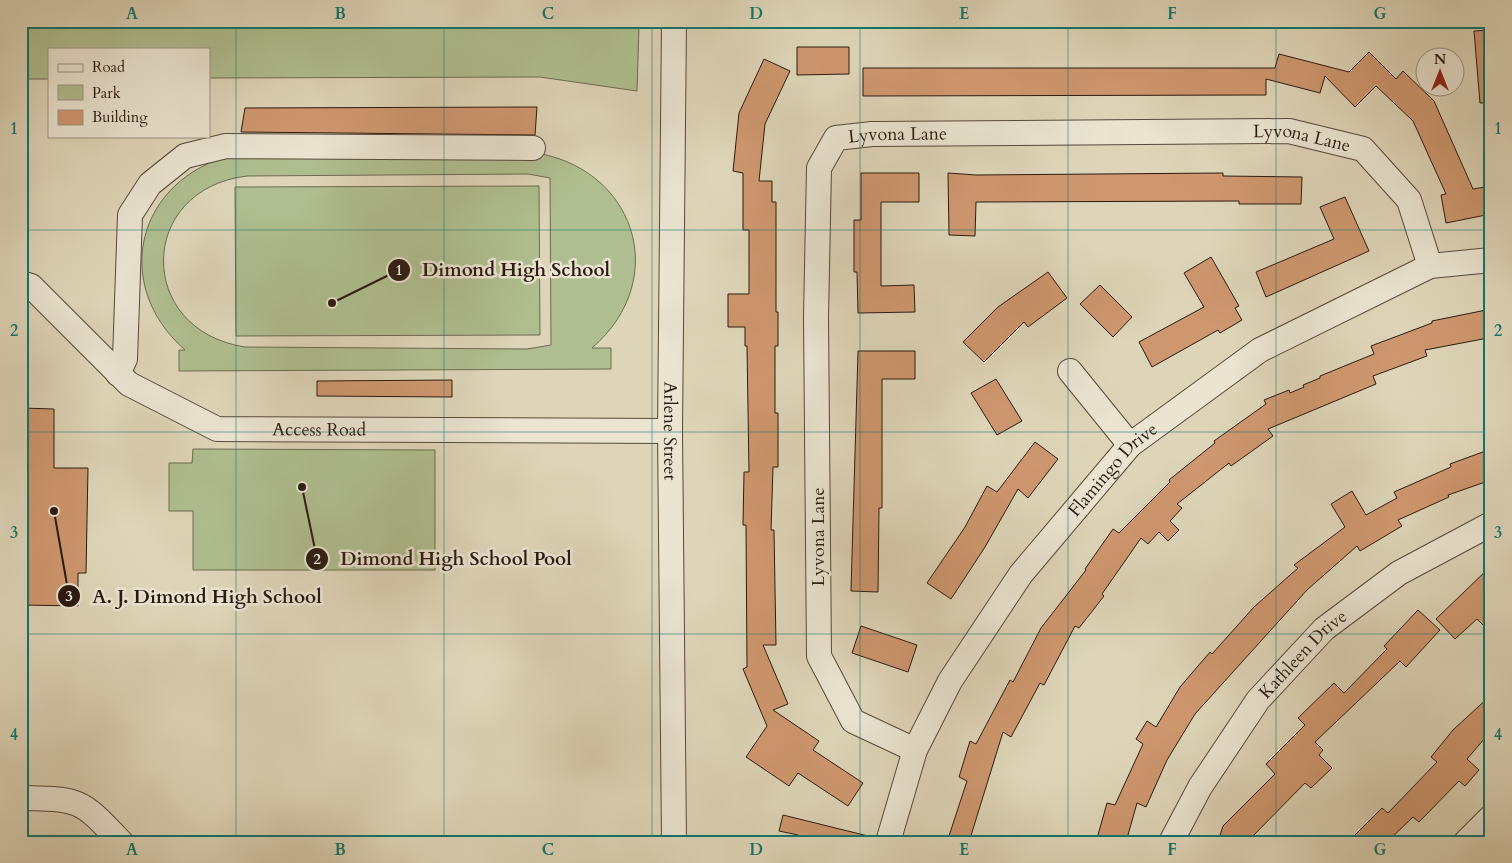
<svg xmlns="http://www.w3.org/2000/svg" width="1512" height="863" font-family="Cardo,serif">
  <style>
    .green { fill: #afbe90; stroke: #6c6c50; fill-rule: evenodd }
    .building { fill: #cf976f; stroke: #2a1a11 }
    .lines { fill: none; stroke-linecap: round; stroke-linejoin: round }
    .minor-casing { stroke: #57493b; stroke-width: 26 }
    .minor { stroke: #eae4d1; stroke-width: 24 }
    .grid { fill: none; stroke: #0f766e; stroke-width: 1; stroke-opacity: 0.55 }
    .labels { text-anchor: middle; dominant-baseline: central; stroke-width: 5; stroke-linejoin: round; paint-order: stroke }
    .street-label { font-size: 18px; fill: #2a1a11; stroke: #eae4d1 }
    .leader { fill: none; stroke: #2a1a11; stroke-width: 2 }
    .callout-dot { fill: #2a1a11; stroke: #eae4d1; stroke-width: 2 }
    .mark-label { font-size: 15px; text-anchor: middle; font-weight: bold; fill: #fff }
    .callout-label { font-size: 19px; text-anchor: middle; font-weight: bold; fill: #2a1a11; stroke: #eae4d1; stroke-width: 5; stroke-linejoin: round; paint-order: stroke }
    .neatline { fill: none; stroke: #0f766e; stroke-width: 2 }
    .grid-label { font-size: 16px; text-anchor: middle; font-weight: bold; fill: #0f766e }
  </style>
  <rect width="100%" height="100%" fill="#ded5b8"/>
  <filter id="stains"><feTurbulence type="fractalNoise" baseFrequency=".004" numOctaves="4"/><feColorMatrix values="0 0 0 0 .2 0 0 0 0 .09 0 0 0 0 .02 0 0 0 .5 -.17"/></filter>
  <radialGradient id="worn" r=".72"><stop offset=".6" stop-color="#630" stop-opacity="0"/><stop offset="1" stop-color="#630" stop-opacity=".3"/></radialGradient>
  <!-- green -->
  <g class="green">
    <polygon points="21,26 639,26 637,91 540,77 209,78 209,49 49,49 49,79 21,79"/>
    <path d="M530,152C634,165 673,278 592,348H611V369L179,371V350H185C110,284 137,179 233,155ZM528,174L550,178L551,345L527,349L245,347C135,330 137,189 247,176Z"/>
    <polygon points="539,186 540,335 236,336 235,187"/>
    <polygon points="193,449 435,450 435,570 193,570 193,511 169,511 169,463 192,463"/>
  </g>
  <!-- building -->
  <g class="building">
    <polygon points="1491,30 1491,103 1480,103 1474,31"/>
    <polygon points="797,47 849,47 849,74 797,75"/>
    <polygon points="1369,52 1396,79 1403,71 1434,101 1473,189 1491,186 1491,214 1446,223 1441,195 1446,194 1413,121 1376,86 1355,107 1325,76 1320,93 1266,79 1266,95 863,96 863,68 1275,68 1279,54 1349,72"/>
    <polygon points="764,59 790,71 765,124 759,181 772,181 772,202 776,202 776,312 778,312 778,346 775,346 775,413 778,413 778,467 773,467 771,530 774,530 776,645 763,645 788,704 773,710 819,741 813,750 863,783 848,806 798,773 789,786 746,757 767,726 743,669 747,667 746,525 743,525 744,472 749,472 747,346 745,346 745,327 728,327 728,294 749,294 749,230 743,230 743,173 733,171 739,113"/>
    <polygon points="537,107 535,135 241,132 245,108"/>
    <polygon points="861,173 919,173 919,202 881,202 881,286 914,285 915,312 858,313 857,272 854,272 854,220 861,220"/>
    <polygon points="948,173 976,175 1223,173 1223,176 1302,177 1301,204 1239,204 1239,201 976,202 975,236 949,235"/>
    <polygon points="1345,197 1369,251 1266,297 1256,272 1334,239 1320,207"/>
    <polygon points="1211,257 1239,306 1235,308 1242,320 1220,333 1218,330 1152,367 1139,342 1204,307 1184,273"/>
    <polygon points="1048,272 1067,298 1028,327 1024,322 984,362 963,342 998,307"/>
    <polygon points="1100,285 1132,317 1113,337 1080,304"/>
    <polygon points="1491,309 1491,334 1487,335 1488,338 1425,350 1427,356 1373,376 1376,384 1268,429 1273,436 1231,466 1229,463 1177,504 1182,508 1170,521 1179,530 1168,541 1159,532 1148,544 1141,538 1102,594 1104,596 1079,628 1075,626 1044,685 1040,683 1011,737 1003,732 969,842 947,842 967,781 959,777 970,741 976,744 1010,680 1013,682 1041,628 1086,570 1085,569 1113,529 1119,533 1170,482 1169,480 1215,443 1214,441 1266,404 1264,400 1289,390 1290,393 1304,387 1303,385 1320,378 1320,376 1374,354 1371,346 1432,323 1432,321"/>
    <polygon points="858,351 915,351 915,379 882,379 882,508 879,508 878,592 851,591"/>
    <polygon points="996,379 1022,421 997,435 971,393"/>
    <polygon points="452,380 452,397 317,396 317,381"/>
    <polygon points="21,408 54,409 54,468 88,468 86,573 78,573 78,606 21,605"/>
    <polygon points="1035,442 1058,459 1028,498 1018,489 985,547 951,599 927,583 965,527 987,486 997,492"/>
    <polygon points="1491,449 1491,480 1448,495 1449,497 1398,520 1402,526 1360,551 1357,546 1307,590 1195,714 1167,760 1146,807 1137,803 1126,842 1096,842 1107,803 1115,805 1143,744 1136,739 1147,721 1156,727 1180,687 1210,652 1212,654 1254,607 1298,568 1294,565 1345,527 1331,504 1352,491 1366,515 1397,498 1394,492 1451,467 1450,464"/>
    <polygon points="1491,566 1491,633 1477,619 1455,639 1436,619"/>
    <polygon points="1418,610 1440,630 1406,667 1400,661 1315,742 1323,750 1319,755 1332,768 1311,788 1305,783 1247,842 1218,842 1223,826 1275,774 1266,764 1305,725 1298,718 1334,683 1344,693 1387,649 1384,646"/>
    <polygon points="861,626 917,645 908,672 852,653"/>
    <polygon points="1491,695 1491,731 1467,759 1479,770 1465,786 1459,781 1419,822 1413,817 1387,842 1348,842 1382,808 1388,813 1437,762 1431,757 1453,730"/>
    <polygon points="783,815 868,836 867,842 796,842 798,835 779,831"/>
  </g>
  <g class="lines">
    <!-- minor casing -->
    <g class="minor-casing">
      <g id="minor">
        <path id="s1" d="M674,21L670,431L674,842"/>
        <path id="s2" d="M21,283L31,286L129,384L217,429L670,431"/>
        <polyline points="1070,371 1130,445"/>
        <polyline points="118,374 125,359 130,215 150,184 185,156 226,146 533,148"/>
        <path id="s3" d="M915,750L853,721L819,656L816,317L819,168L836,138L872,134L1289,131L1363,149L1409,200L1430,266"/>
        <path d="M21,798C81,799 80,799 121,842"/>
        <path id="s4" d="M888,842L915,750L950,681L1021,574L1130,445L1260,350L1430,266L1491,260"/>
        <path id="s5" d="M1171,842L1200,787L1258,700L1324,629L1399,573L1491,524"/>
        <polyline points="1466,842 1491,817"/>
      </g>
    </g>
    <!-- minor -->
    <use href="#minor" class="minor"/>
  </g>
  <!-- grid -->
  <path class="grid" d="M236,21V842M444,21V842M652,21V842M860,21V842M1068,21V842M1276,21V842M21,230H1491M21,432H1491M21,634H1491"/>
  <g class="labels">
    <!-- street labels -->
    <g class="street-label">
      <text stroke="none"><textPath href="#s3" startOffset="726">Lyvona Lane</textPath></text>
      <text stroke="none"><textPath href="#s3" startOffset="1131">Lyvona Lane</textPath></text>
      <text stroke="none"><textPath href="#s2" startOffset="350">Access Road</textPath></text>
      <text stroke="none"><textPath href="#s1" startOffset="410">Arlene Street</textPath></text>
      <text stroke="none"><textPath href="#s4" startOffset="441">Flamingo Drive</textPath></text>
      <text transform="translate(818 537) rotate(-90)">Lyvona Lane</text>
      <text stroke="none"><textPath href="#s5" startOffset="231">Kathleen Drive</textPath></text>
    </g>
  </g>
  <!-- callouts -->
  <path class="leader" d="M332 303L399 270M302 487L317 559M54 511L69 596"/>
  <g class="callout-dot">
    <circle cx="332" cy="303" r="5"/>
    <circle cx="302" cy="487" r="5"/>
    <circle cx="54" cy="511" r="5"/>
    <circle cx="399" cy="270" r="12"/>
    <circle cx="317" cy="559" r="12"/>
    <circle cx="69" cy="596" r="12"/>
  </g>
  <g class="mark-label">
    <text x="399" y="275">1</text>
    <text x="317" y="564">2</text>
    <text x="69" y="601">3</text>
  </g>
  <g class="callout-label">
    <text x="516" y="276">Dimond High School</text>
    <text x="456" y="565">Dimond High School Pool</text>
    <text x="207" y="603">A. J. Dimond High School</text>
  </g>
  <!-- margin -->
  <rect width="1512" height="863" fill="none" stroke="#ded5b8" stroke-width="55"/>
  <!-- legend -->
  <rect x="48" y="48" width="162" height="90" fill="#eae4d1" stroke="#9d9384"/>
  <rect x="58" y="64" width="25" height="8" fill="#eae4d1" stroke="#9d9384"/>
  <text x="92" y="72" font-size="15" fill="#2a1a11">Road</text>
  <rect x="58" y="85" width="25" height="15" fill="#afbe90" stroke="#9d9384"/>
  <text x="92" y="98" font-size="15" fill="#2a1a11">Park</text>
  <rect x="58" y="110" width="25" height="15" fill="#cf976f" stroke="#9d9384"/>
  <text x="92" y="122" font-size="15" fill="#2a1a11">Building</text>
  <!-- north arrow -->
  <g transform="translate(1440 72)"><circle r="24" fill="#eae4d1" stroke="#9d9384"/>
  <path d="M0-4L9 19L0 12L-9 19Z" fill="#8f2418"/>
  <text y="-8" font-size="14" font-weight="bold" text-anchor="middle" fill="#2a1a11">N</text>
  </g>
  <rect x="28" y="28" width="1456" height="808" class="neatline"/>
  <g class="grid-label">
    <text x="132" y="19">A</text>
    <text x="340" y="19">B</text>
    <text x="548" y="19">C</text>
    <text x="756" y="19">D</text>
    <text x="964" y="19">E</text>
    <text x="1172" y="19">F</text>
    <text x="1380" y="19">G</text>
    <text x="14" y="134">1</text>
    <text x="1498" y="134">1</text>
    <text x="14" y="336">2</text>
    <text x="1498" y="336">2</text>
    <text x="14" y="538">3</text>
    <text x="1498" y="538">3</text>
    <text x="14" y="740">4</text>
    <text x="1498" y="740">4</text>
    <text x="132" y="855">A</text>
    <text x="340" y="855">B</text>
    <text x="548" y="855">C</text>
    <text x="756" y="855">D</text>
    <text x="964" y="855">E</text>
    <text x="1172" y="855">F</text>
    <text x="1380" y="855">G</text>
  </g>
  <rect width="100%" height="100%" filter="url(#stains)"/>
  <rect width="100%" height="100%" fill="url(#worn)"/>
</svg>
